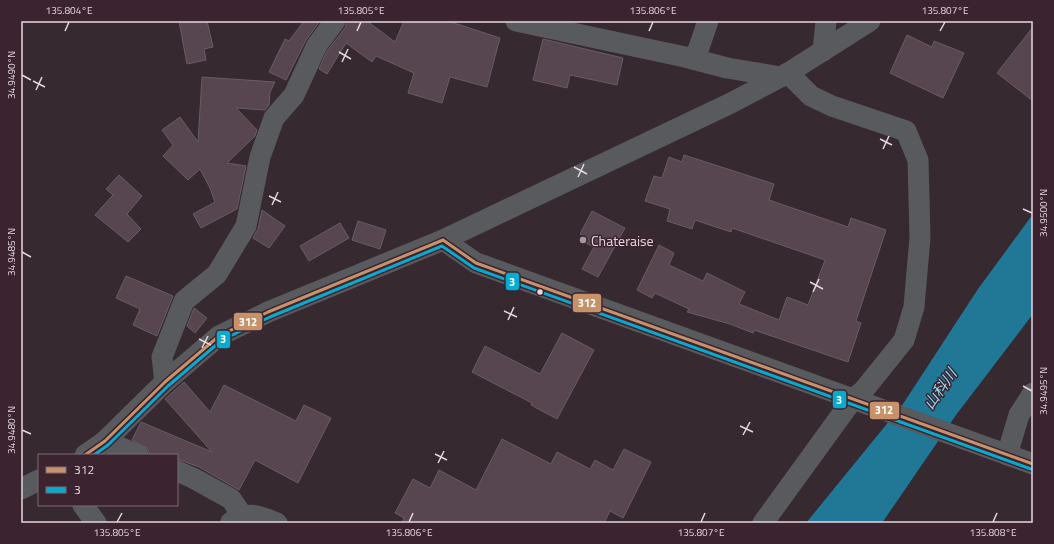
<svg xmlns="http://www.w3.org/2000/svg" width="1054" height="544" font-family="'Titillium Web','Noto Sans JP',sans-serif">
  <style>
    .water { fill: #217896 }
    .building { fill: #57454f; stroke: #685d63 }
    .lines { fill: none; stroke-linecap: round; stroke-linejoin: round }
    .minor { stroke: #595a5d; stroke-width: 21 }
    .bus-1-casing { stroke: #3b2430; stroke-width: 6 }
    .bus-2-casing { stroke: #3b2430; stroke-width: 6 }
    .bus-1 { stroke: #c7916a; stroke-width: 3 }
    .bus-2 { stroke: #06acd0; stroke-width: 3 }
    .ticks { fill: none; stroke: #e6d6de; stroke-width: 1.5 }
    .poi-dot { fill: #a899a1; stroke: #3b2430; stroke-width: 1.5 }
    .bus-dot { fill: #e6d6de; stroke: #3b2430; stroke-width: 1.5 }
    .labels { text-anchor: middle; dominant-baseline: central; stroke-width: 3; stroke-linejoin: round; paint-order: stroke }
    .poi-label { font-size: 14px; fill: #e6d6de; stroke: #3b2430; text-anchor: start }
    .water-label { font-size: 15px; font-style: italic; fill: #99dbf6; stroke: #3b2430 }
    .line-badge { stroke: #3b2430; stroke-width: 1.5 }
    .badge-label { font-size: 11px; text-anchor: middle; font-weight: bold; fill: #fff }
    .neatline { fill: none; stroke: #e6d6de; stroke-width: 1.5 }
    .ticks-label { font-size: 10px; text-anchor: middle; fill: #e6d6de }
  </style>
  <rect width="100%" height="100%" fill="#362930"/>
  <!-- water -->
  <polygon class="water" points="1033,214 1033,314 956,415 882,523 806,523 903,404 978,289"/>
  <!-- building -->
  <g class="building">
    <polygon points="179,21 207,21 213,47 204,49 206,60 187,64"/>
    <polygon points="304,21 320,21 306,40 286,80 269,72 285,39 289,41"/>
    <polygon points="347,21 367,21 395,42 404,21 448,21 500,38 487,87 450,77 442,103 408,93 414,73 376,56 372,62 346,43 327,74 319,69 327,51 345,28"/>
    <polygon points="1033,27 1033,101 997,73"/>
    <polygon points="907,35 932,47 934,41 964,53 943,98 890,73"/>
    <polygon points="543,39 623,58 617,85 570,75 567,88 533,80"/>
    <polygon points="202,77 275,82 270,92 269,105 265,110 236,108 257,130 255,136 227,163 246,166 237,209 201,228 193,214 215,202 210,188 200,169 188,180 163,156 173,145 162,130 180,117 198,142"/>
    <polygon points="684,155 774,184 769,200 848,227 851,218 886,230 856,321 861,323 848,362 754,330 753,333 730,324 687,312 689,309 655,293 652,298 637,290 659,245 674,253 669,265 703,281 707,273 745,292 739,304 779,320 787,297 808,305 825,260 732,228 731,232 695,220 692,229 667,221 670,209 645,201 654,176 662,178 669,157 682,162"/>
    <polygon points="119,175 142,196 127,214 141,229 128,242 95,215 113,195 106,189"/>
    <polygon points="262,210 285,226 269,248 253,238 258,229"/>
    <polygon points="592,211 625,228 598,277 582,269 594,247 582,241 584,237 580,234"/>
    <polygon points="358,221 386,230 380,249 352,240"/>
    <polygon points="340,223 349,238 309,261 300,246"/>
    <polygon points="126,276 173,296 157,336 133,325 140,309 116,298"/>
    <polygon points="194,308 207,318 195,333 187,326"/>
    <polygon points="562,333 594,350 557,419 531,405 532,403 472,372 485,346 540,374"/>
    <polygon points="184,382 210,412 224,385 296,421 304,405 331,418 298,483 255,460 239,490 199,467 177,459 177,455 150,455 147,448 132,440 141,422 212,452 165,399"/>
    <polygon points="502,439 551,464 557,452 590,469 595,460 613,470 624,449 651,462 623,518 610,511 604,523 402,523 404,518 395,513 413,479 430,488 439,470 476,490"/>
  </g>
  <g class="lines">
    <!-- minor -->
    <g class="minor">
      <polyline points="516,21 685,57 727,68 781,77"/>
      <polyline points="823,51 826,21"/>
      <polyline points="695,59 708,21"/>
      <polyline points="443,240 476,263 482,265 1033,464"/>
      <polyline points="165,382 162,357 184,301 217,274 246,226 260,157 274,118 294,95 317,45 335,21"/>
      <polyline points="105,441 138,455"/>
      <polyline points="85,455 105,441 165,382 219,336 268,312 443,240 731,103 788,73 870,21"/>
      <polyline points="1007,455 1019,415 1033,393"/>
      <polyline points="177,471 193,478 231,499 242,515"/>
      <polyline points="21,489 39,480"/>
      <polyline points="83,505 96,523"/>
      <path d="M231,522C250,511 257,515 277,523"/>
      <polyline points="763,523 853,399 863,391 904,340 914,307 920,237 918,160 906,131 832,106 811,96 788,73"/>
    </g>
    <!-- bus-1 casing -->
    <g class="bus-1-casing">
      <g id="bus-1">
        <polyline points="443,240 476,263 1033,464"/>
        <polyline points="85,455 105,441 165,382 219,336 268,312 443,240"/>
      </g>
    </g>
    <!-- bus-2 casing -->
    <g class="bus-2-casing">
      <polyline id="bus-2" points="94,455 108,445 168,386 222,340 270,317 442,246 474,268 1031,469"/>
    </g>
    <!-- bus-1 -->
    <use href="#bus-1" class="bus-1"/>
    <!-- bus-2 -->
    <use href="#bus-2" class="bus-2"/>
  </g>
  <!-- ticks -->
  <path class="ticks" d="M65,31L69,22M357,31L361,22M649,31L653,22M940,31L945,22M339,52L351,59M342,62L348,49M22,75L31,80M33,81L45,87M36,90L42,77M880,139L892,145M883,149L889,136M574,167L587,174M578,177L584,164M269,196L281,202M272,205L278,192M1023,209L1032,213M22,252L31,257M810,282L823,289M813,292L819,279M504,311L517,317M508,320L514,307M199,339L211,345M202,348L208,336M1023,386L1032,391M740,426L753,432M22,430L31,434M743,435L750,422M435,454L447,460M438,463L444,451M117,522L122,513M409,522L413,513M701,522L705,513M993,522L997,513"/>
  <!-- markers -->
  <circle class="poi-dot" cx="583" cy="240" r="4"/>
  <circle class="bus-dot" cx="540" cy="292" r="3.5"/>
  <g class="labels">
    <!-- poi labels -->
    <g class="poi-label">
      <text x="591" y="240">Chateraise</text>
    </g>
    <!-- water labels -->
    <g class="water-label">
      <text transform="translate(940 389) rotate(-55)">山科川</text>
    </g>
  </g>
  <g class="line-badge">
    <rect x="505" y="272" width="15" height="19" rx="4" fill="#06acd0"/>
    <rect x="572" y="293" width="30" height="20" rx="4" fill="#c7916a"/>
    <rect x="233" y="312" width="30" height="19" rx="4" fill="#c7916a"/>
    <rect x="216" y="330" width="15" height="19" rx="4" fill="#06acd0"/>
    <rect x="832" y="390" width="15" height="19" rx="4" fill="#06acd0"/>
    <rect x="869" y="401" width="31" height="19" rx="4" fill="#c7916a"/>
  </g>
  <g class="badge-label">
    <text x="512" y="286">3</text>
    <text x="587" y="307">312</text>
    <text x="248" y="326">312</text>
    <text x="223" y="343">3</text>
    <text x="839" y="404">3</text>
    <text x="884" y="414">312</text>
  </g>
  <!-- border -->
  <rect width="1054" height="544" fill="none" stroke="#3b2430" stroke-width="44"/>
  <!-- legend -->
  <rect x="38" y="454" width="140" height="52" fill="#3b2430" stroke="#7f6b76"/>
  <rect x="46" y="467" width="20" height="6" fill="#c7916a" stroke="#7f6b76"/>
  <text x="74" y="474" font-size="12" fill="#e6d6de">312</text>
  <rect x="46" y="487" width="20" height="6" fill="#06acd0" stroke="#7f6b76"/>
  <text x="74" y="494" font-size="12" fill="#e6d6de">3</text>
  <rect x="22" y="22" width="1010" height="500" class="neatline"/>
  <g class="ticks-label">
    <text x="69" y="14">135.804°E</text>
    <text x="361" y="14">135.805°E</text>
    <text x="653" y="14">135.806°E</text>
    <text x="945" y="14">135.807°E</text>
    <text transform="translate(11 75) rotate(-90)" y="4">34.9490°N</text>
    <text transform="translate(1043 213) rotate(-90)" y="4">34.9500°N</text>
    <text transform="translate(11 252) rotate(-90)" y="4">34.9485°N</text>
    <text transform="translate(1043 391) rotate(-90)" y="4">34.9495°N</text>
    <text transform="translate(11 430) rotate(-90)" y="4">34.9480°N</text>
    <text x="117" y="536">135.805°E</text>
    <text x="409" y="536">135.806°E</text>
    <text x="701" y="536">135.807°E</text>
    <text x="993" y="536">135.808°E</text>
  </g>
</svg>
